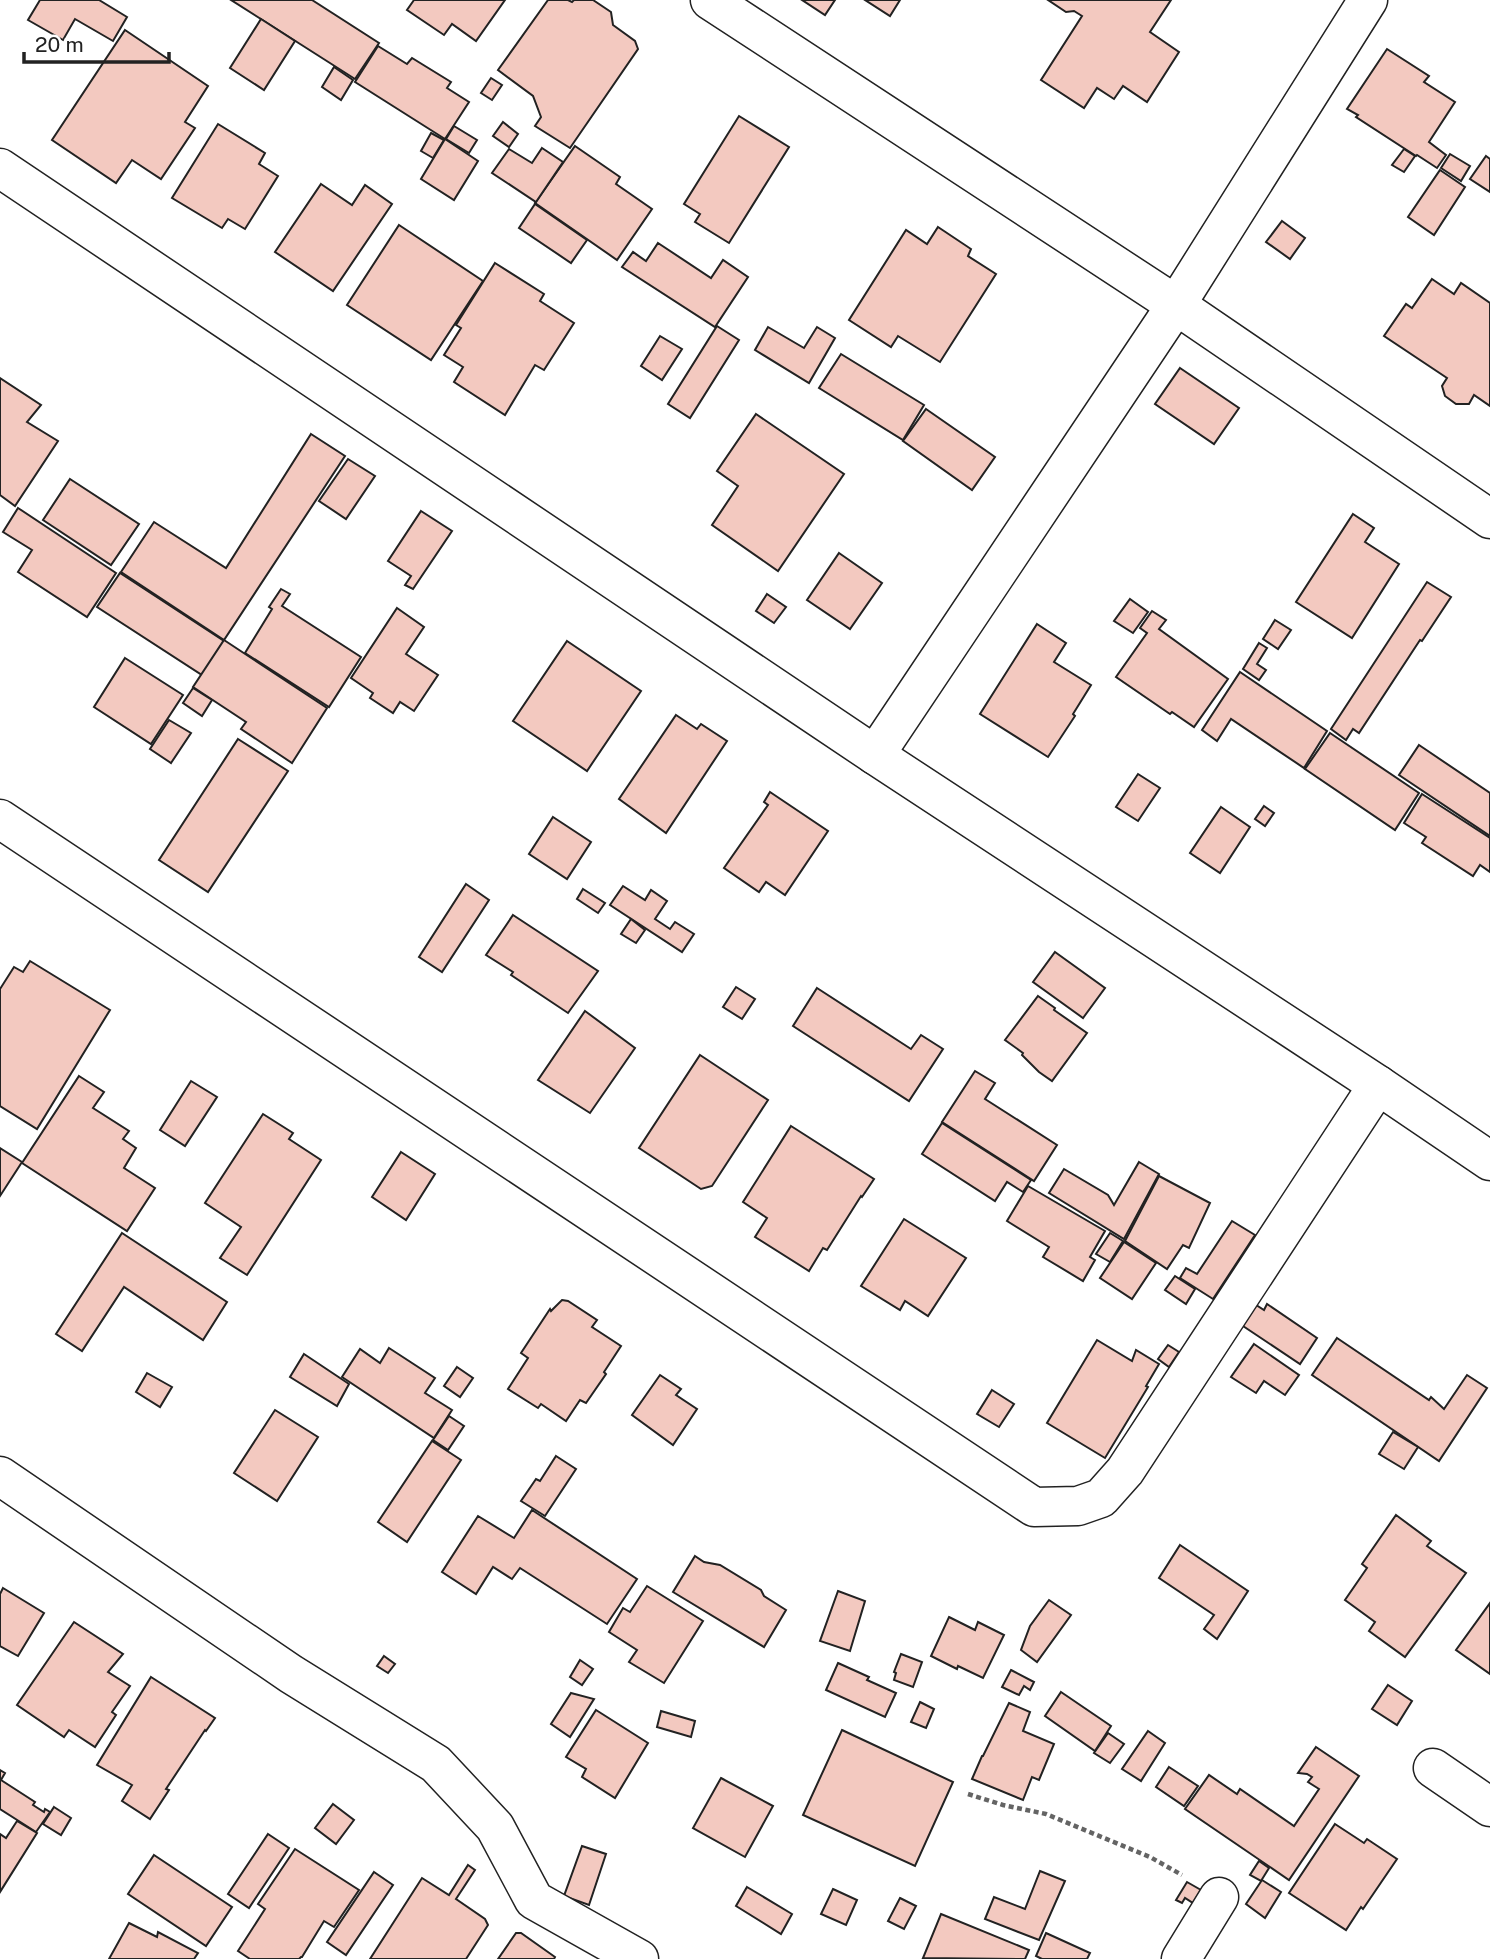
<svg xmlns="http://www.w3.org/2000/svg" width="1490" height="1959" font-family="'Public Sans',sans-serif">
  <style>
    .building { fill: #f3c9c0; stroke: #222; stroke-width: 2 }
    .lines { fill: none; stroke-linecap: round; stroke-linejoin: round }
    .street-casing { stroke: #222; stroke-width: 41 }
    .path { stroke: #646464; stroke-width: 4.5; stroke-dasharray: 5 3.5; stroke-linecap: butt }
    .street { stroke: #fff; stroke-width: 38 }
  </style>
  <rect width="100%" height="100%" fill="#fff"/>
  <!-- building -->
  <g class="building">
    <polygon points="40,0 99,0 127,17 113,41 75,19 63,40 28,20"/>
    <polygon points="231,0 312,0 379,43 355,79"/>
    <polygon points="414,0 505,0 476,41 452,24 444,35 407,10"/>
    <polygon points="548,0 568,0 572,2 574,0 593,0 611,12 613,25 635,41 638,49 570,148 535,126 541,117 533,96 498,70"/>
    <polygon points="802,0 835,0 825,15"/>
    <polygon points="865,0 900,0 890,16"/>
    <polygon points="1048,0 1171,0 1150,32 1179,52 1147,102 1123,86 1114,99 1097,88 1084,108 1041,80 1082,16 1074,11 1066,12"/>
    <polygon points="261,19 295,41 264,90 230,68"/>
    <polygon points="125,30 208,86 185,122 195,128 161,179 132,160 116,183 52,140"/>
    <polygon points="378,46 407,64 412,58 451,82 447,88 469,102 445,139 355,82"/>
    <polygon points="1387,49 1429,76 1424,82 1455,102 1429,142 1446,155 1437,168 1417,155 1416,156 1356,117 1358,115 1347,109"/>
    <polygon points="334,67 353,80 341,100 322,87"/>
    <polygon points="491,78 502,85 492,100 481,93"/>
    <polygon points="739,116 789,147 729,243 695,222 700,214 684,204"/>
    <polygon points="503,122 518,134 509,147 493,136"/>
    <polygon points="218,124 265,153 259,164 278,176 245,229 228,219 222,228 172,198"/>
    <polygon points="454,126 477,140 469,153 446,139"/>
    <polygon points="431,133 444,140 433,158 421,151"/>
    <polygon points="445,139 478,161 454,200 421,179"/>
    <polygon points="575,146 620,177 616,184 652,209 617,260 535,203"/>
    <polygon points="542,148 563,162 536,202 492,173 509,149 532,163"/>
    <polygon points="1404,149 1415,156 1404,172 1392,165"/>
    <polygon points="1450,154 1470,166 1461,181 1441,168"/>
    <polygon points="1486,156 1490,159 1490,192 1470,179"/>
    <polygon points="1440,170 1465,187 1434,235 1408,217"/>
    <polygon points="321,184 352,205 365,185 392,204 333,291 275,252"/>
    <polygon points="535,204 587,240 571,263 519,228"/>
    <polygon points="1282,221 1305,238 1290,259 1266,242"/>
    <polygon points="399,225 483,281 431,360 347,305"/>
    <polygon points="938,227 971,249 968,256 996,274 940,362 898,336 891,347 849,320 906,230 927,244"/>
    <polygon points="658,243 711,278 723,260 748,277 715,327 622,267 633,252 646,261"/>
    <polygon points="495,263 544,294 540,301 574,323 544,370 535,365 505,415 454,382 463,367 444,355 461,328 456,325"/>
    <polygon points="1432,279 1454,294 1461,283 1490,303 1490,406 1474,395 1469,404 1456,404 1445,396 1442,386 1447,378 1384,336 1406,304 1412,308"/>
    <polygon points="717,326 739,340 690,418 668,404"/>
    <polygon points="768,327 804,348 817,327 835,338 809,383 755,350"/>
    <polygon points="660,336 682,349 662,380 641,366"/>
    <polygon points="841,354 924,405 903,440 819,388"/>
    <polygon points="1180,368 1239,408 1214,444 1155,404"/>
    <polygon points="0,378 41,405 27,422 58,441 15,506 0,495"/>
    <polygon points="926,409 995,457 972,490 903,441"/>
    <polygon points="756,414 844,474 778,571 712,525 738,486 717,471"/>
    <polygon points="311,434 345,456 224,640 121,572 154,522 226,568"/>
    <polygon points="348,459 375,476 346,519 319,501"/>
    <polygon points="70,479 139,524 111,565 43,520"/>
    <polygon points="18,508 116,573 87,617 18,572 32,550 3,532"/>
    <polygon points="421,511 452,531 413,589 405,585 411,576 388,561"/>
    <polygon points="1353,514 1374,528 1365,542 1399,564 1352,638 1296,602"/>
    <polygon points="839,553 882,583 850,629 807,600"/>
    <polygon points="120,573 224,641 202,675 97,607"/>
    <polygon points="1427,582 1451,597 1422,641 1420,640 1359,733 1353,729 1346,740 1331,729"/>
    <polygon points="281,589 290,594 282,606 361,657 329,707 245,653 272,609 269,607"/>
    <polygon points="767,594 786,607 774,623 756,611"/>
    <polygon points="1130,599 1148,612 1133,633 1114,621"/>
    <polygon points="397,608 424,627 406,654 438,675 414,711 400,702 393,713 370,698 373,693 351,678"/>
    <polygon points="1152,611 1166,620 1159,629 1228,679 1194,727 1172,712 1170,714 1116,677 1147,633 1140,628"/>
    <polygon points="1275,620 1291,630 1278,649 1263,639"/>
    <polygon points="1037,624 1066,643 1054,662 1091,685 1073,714 1075,716 1048,757 980,714"/>
    <polygon points="224,640 327,708 292,763 241,729 246,722 193,687"/>
    <polygon points="567,641 641,691 587,771 513,721"/>
    <polygon points="1259,643 1267,648 1257,664 1266,670 1259,680 1243,669"/>
    <polygon points="125,658 183,695 151,744 94,707"/>
    <polygon points="1240,672 1327,731 1304,768 1231,719 1217,741 1202,730"/>
    <polygon points="193,688 212,700 202,716 183,703"/>
    <polygon points="676,715 697,729 701,724 727,741 666,833 619,799"/>
    <polygon points="169,720 191,733 171,763 150,749"/>
    <polygon points="1330,733 1419,793 1395,830 1305,769"/>
    <polygon points="238,739 288,771 208,892 159,860"/>
    <polygon points="1419,745 1490,793 1490,836 1399,775"/>
    <polygon points="1138,774 1160,788 1138,821 1116,807"/>
    <polygon points="770,792 828,831 785,895 766,882 759,892 724,868 768,805 764,802"/>
    <polygon points="1422,794 1490,838 1490,872 1480,865 1473,876 1422,843 1426,837 1404,823"/>
    <polygon points="1264,806 1274,813 1265,826 1255,819"/>
    <polygon points="1221,807 1250,827 1220,873 1190,853"/>
    <polygon points="553,817 591,842 567,879 529,854"/>
    <polygon points="466,884 489,900 442,972 419,957"/>
    <polygon points="623,886 645,900 651,890 667,901 655,919 670,929 675,922 694,934 682,952 610,905"/>
    <polygon points="583,889 605,903 598,913 577,899"/>
    <polygon points="513,915 598,971 568,1013 511,975 513,972 486,955"/>
    <polygon points="631,919 645,930 636,943 621,934"/>
    <polygon points="1055,952 1105,988 1083,1018 1033,982"/>
    <polygon points="30,961 110,1010 37,1129 0,1106 0,989 14,967 23,972"/>
    <polygon points="736,987 755,999 742,1019 723,1007"/>
    <polygon points="817,988 911,1049 921,1035 943,1049 909,1101 793,1026"/>
    <polygon points="1038,996 1055,1008 1054,1010 1087,1033 1052,1081 1039,1072 1022,1055 1023,1053 1005,1040"/>
    <polygon points="585,1011 635,1048 590,1113 538,1080"/>
    <polygon points="700,1055 768,1100 712,1186 701,1189 639,1148"/>
    <polygon points="975,1071 995,1083 985,1099 1057,1145 1034,1181 942,1122"/>
    <polygon points="79,1076 104,1092 93,1108 129,1131 123,1139 136,1148 124,1168 155,1188 127,1231 22,1163"/>
    <polygon points="191,1081 217,1097 185,1146 160,1130"/>
    <polygon points="263,1114 293,1133 289,1139 321,1160 247,1275 220,1258 241,1227 205,1203"/>
    <polygon points="942,1123 1031,1180 1023,1192 1007,1182 995,1201 922,1154"/>
    <polygon points="791,1126 874,1179 862,1197 861,1196 827,1250 823,1248 809,1271 755,1237 767,1218 743,1202"/>
    <polygon points="0,1148 22,1162 0,1196"/>
    <polygon points="401,1152 435,1174 406,1220 372,1197"/>
    <polygon points="1139,1162 1159,1174 1124,1239 1049,1193 1064,1169 1108,1195 1114,1205"/>
    <polygon points="1159,1176 1210,1203 1189,1248 1183,1245 1167,1269 1125,1241"/>
    <polygon points="1028,1186 1105,1231 1090,1257 1095,1260 1083,1281 1043,1257 1049,1247 1007,1221"/>
    <polygon points="904,1219 966,1258 928,1316 905,1301 900,1310 861,1286"/>
    <polygon points="1232,1221 1255,1235 1213,1299 1180,1278 1186,1268 1197,1274"/>
    <polygon points="122,1233 227,1302 203,1340 124,1287 82,1351 56,1334"/>
    <polygon points="1110,1233 1123,1241 1110,1262 1096,1254"/>
    <polygon points="1124,1242 1156,1263 1132,1299 1100,1278"/>
    <polygon points="1175,1276 1195,1289 1186,1304 1165,1290"/>
    <polygon points="562,1300 568,1301 597,1320 592,1327 621,1346 604,1372 606,1374 586,1403 580,1400 566,1421 541,1404 538,1408 508,1389 528,1358 521,1353 550,1309 551,1311"/>
    <polygon points="1250,1301 1264,1310 1267,1304 1317,1338 1300,1364 1237,1322"/>
    <polygon points="1337,1338 1429,1400 1431,1397 1444,1409 1467,1375 1487,1388 1439,1461 1312,1375"/>
    <polygon points="1097,1340 1132,1361 1136,1350 1159,1364 1146,1386 1148,1387 1105,1458 1047,1423"/>
    <polygon points="1254,1344 1299,1375 1285,1395 1264,1381 1256,1393 1231,1377"/>
    <polygon points="1168,1345 1179,1352 1169,1367 1158,1359"/>
    <polygon points="389,1348 435,1378 425,1393 452,1410 434,1438 342,1377 360,1349 380,1363"/>
    <polygon points="304,1354 349,1384 337,1406 290,1377"/>
    <polygon points="457,1367 473,1378 460,1397 444,1386"/>
    <polygon points="147,1373 172,1387 160,1407 136,1392"/>
    <polygon points="660,1375 681,1389 676,1395 697,1409 673,1445 632,1415"/>
    <polygon points="992,1390 1014,1404 999,1427 977,1414"/>
    <polygon points="275,1410 318,1437 277,1501 234,1473"/>
    <polygon points="449,1416 464,1426 448,1450 433,1440"/>
    <polygon points="1393,1432 1418,1447 1404,1469 1379,1454"/>
    <polygon points="432,1441 461,1460 407,1542 378,1522"/>
    <polygon points="556,1456 576,1469 545,1516 521,1501 536,1479 540,1481"/>
    <polygon points="532,1510 637,1579 607,1624 520,1568 512,1579 493,1567 476,1594 442,1572 478,1516 514,1538"/>
    <polygon points="1396,1515 1431,1541 1427,1546 1466,1573 1405,1657 1369,1631 1375,1622 1345,1600 1367,1568 1362,1564"/>
    <polygon points="1180,1545 1248,1591 1217,1639 1204,1629 1214,1615 1159,1578"/>
    <polygon points="695,1556 704,1562 720,1565 761,1590 764,1596 786,1610 764,1647 673,1592"/>
    <polygon points="647,1586 703,1621 664,1683 629,1662 637,1650 609,1632 623,1608 630,1612"/>
    <polygon points="3,1588 44,1613 18,1656 0,1646 0,1594"/>
    <polygon points="838,1591 865,1601 850,1651 820,1641"/>
    <polygon points="1049,1600 1071,1615 1037,1662 1021,1650 1030,1626"/>
    <polygon points="1490,1603 1490,1674 1456,1650"/>
    <polygon points="949,1617 975,1630 978,1622 1004,1635 983,1678 958,1666 957,1669 931,1656"/>
    <polygon points="74,1622 123,1654 108,1672 130,1686 112,1712 116,1715 95,1747 69,1730 64,1737 17,1705"/>
    <polygon points="901,1654 922,1662 913,1687 894,1680 896,1673 894,1672"/>
    <polygon points="384,1656 395,1664 388,1673 377,1666"/>
    <polygon points="580,1660 593,1669 582,1685 570,1677"/>
    <polygon points="838,1663 869,1677 867,1680 896,1693 885,1717 826,1690"/>
    <polygon points="1011,1670 1034,1682 1030,1690 1024,1686 1019,1695 1002,1687"/>
    <polygon points="151,1677 215,1718 206,1731 205,1730 166,1789 169,1790 150,1819 122,1801 132,1785 97,1765"/>
    <polygon points="1388,1685 1412,1701 1397,1725 1372,1709"/>
    <polygon points="1061,1692 1111,1726 1095,1751 1045,1716"/>
    <polygon points="571,1693 594,1699 570,1737 551,1724"/>
    <polygon points="920,1702 934,1709 926,1728 911,1722"/>
    <polygon points="1009,1703 1030,1712 1023,1731 1054,1744 1039,1780 1032,1777 1023,1800 972,1779 982,1756 983,1756"/>
    <polygon points="596,1710 648,1743 615,1798 582,1777 586,1769 566,1757"/>
    <polygon points="661,1711 695,1721 691,1737 657,1727"/>
    <polygon points="842,1730 953,1782 915,1866 803,1815"/>
    <polygon points="1148,1731 1165,1743 1141,1781 1122,1769"/>
    <polygon points="1108,1733 1124,1744 1110,1763 1094,1753"/>
    <polygon points="1316,1747 1359,1776 1289,1880 1185,1809 1209,1775 1237,1794 1240,1789 1294,1826 1319,1789 1308,1782 1312,1777 1307,1774 1298,1773"/>
    <polygon points="1169,1767 1198,1786 1184,1806 1156,1787"/>
    <polygon points="0,1770 5,1773 1,1780 35,1802 33,1805 44,1812 45,1809 50,1812 36,1832 0,1809"/>
    <polygon points="721,1778 773,1806 745,1857 693,1828"/>
    <polygon points="333,1804 354,1820 336,1844 315,1828"/>
    <polygon points="54,1807 71,1818 61,1835 43,1824"/>
    <polygon points="17,1821 37,1833 0,1892 0,1834 6,1838"/>
    <polygon points="1335,1824 1364,1843 1367,1839 1397,1859 1363,1909 1361,1907 1346,1930 1289,1893"/>
    <polygon points="268,1834 289,1848 249,1908 228,1894"/>
    <polygon points="582,1846 606,1854 589,1905 564,1896"/>
    <polygon points="295,1849 359,1890 334,1927 324,1921 302,1957 301,1957 299,1959 250,1959 238,1951 265,1909 258,1904"/>
    <polygon points="154,1855 232,1907 206,1946 128,1894"/>
    <polygon points="1259,1861 1269,1868 1261,1881 1250,1875"/>
    <polygon points="468,1865 475,1870 456,1899 485,1919 488,1925 466,1959 370,1959 422,1878 449,1895"/>
    <polygon points="1040,1871 1065,1881 1039,1940 985,1919 994,1897 1025,1909"/>
    <polygon points="374,1872 393,1885 346,1955 327,1942"/>
    <polygon points="1262,1880 1281,1892 1265,1918 1246,1904"/>
    <polygon points="1187,1882 1201,1890 1193,1903 1185,1898 1182,1903 1176,1900"/>
    <polygon points="747,1887 792,1914 781,1934 736,1906"/>
    <polygon points="833,1889 857,1900 846,1925 821,1914"/>
    <polygon points="900,1898 916,1906 904,1929 888,1921"/>
    <polygon points="941,1914 1029,1950 1025,1959 923,1958"/>
    <polygon points="129,1923 157,1937 158,1932 198,1953 194,1959 109,1959"/>
    <polygon points="516,1933 521,1933 555,1957 554,1959 498,1959"/>
    <polygon points="1046,1933 1090,1953 1087,1959 1042,1959 1036,1956"/>
  </g>
  <g class="lines">
    <!-- street casing -->
    <g class="street-casing">
      <g id="street">
        <polyline points="710,0 1176,305 1490,519"/>
        <polyline points="0,168 875,755 1378,1085 1490,1161"/>
        <polyline points="875,755 1176,305 1368,0"/>
        <polyline points="0,819 1034,1507 1078,1506 1101,1498 1125,1471 1378,1085"/>
        <polyline points="0,1476 291,1674 436,1764 495,1827 534,1900 639,1959"/>
        <polyline points="1433,1768 1490,1807"/>
        <polyline points="1181,1959 1219,1897"/>
      </g>
    </g>
    <!-- path -->
    <polyline class="path" points="968,1794 1003,1805 1046,1814 1150,1857 1182,1875"/>
    <!-- street -->
    <use href="#street" class="street"/>
  </g>
  <!-- scale -->
  <path d="M24 52v10h145v-10" fill="none" stroke="#222222" stroke-width="3.5"/>
  <text x="35" y="52" font-size="21" fill="#222222" stroke="#ffffff" stroke-width="5" paint-order="stroke">20 m</text>
</svg>
